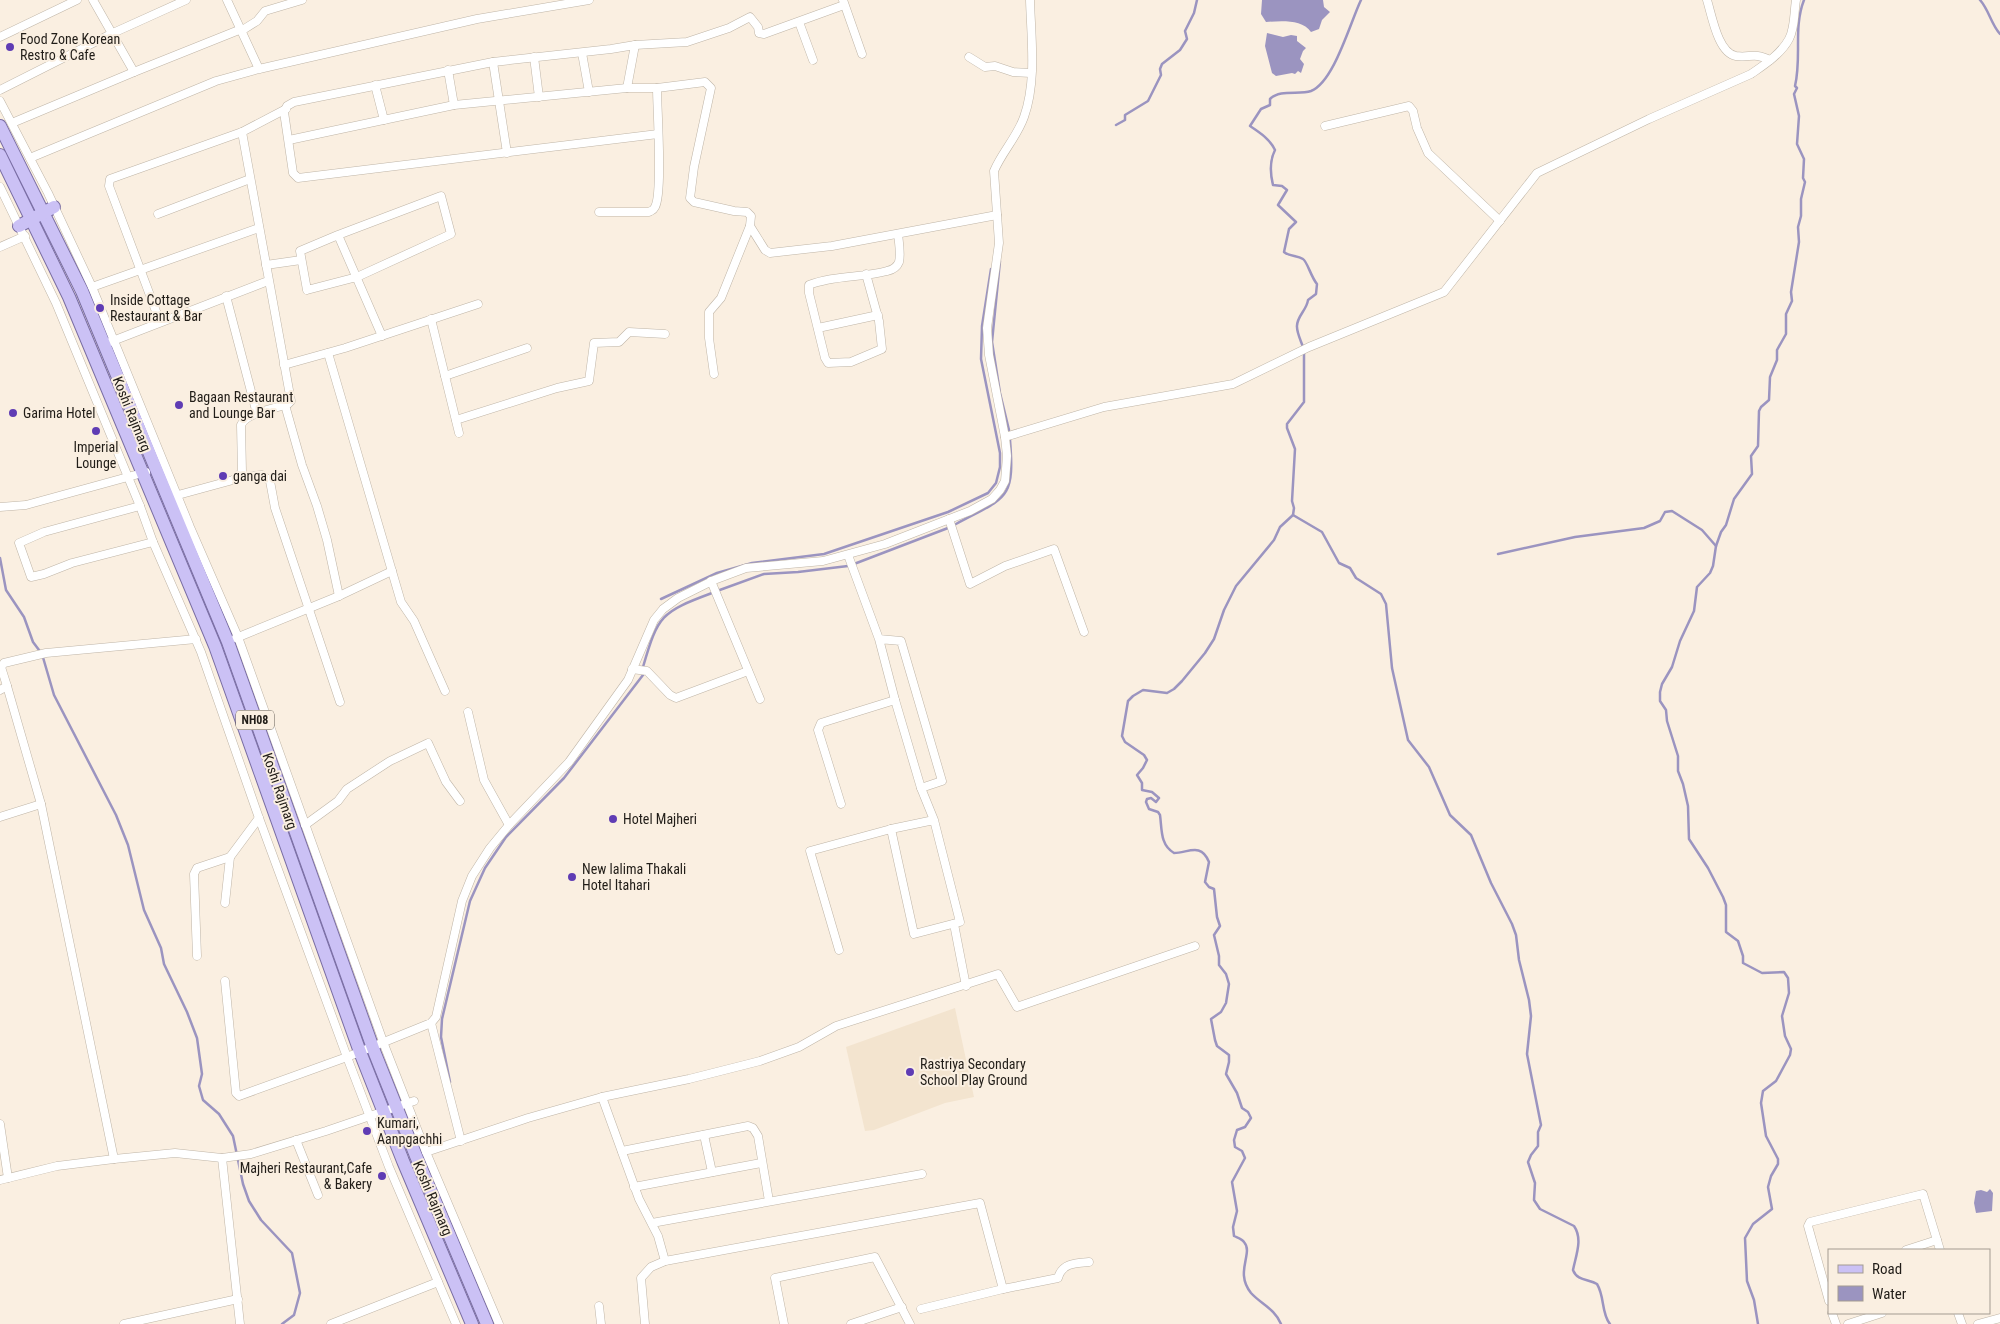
<svg xmlns="http://www.w3.org/2000/svg" width="2000" height="1324" font-family="'Roboto Condensed',sans-serif">
  <style>
    .built { fill: #f3e4cf }
    .water { fill: #9b94c0 }
    .lines { fill: none; stroke-linecap: round; stroke-linejoin: round }
    .stream { stroke: #9b94c0; stroke-width: 2.5 }
    .minor-casing { stroke: #bfb5a7; stroke-width: 9 }
    .primary-casing { stroke: #796da3; stroke-width: 14 }
    .minor { stroke: #fff; stroke-width: 8 }
    .primary { stroke: #cbc1f5; stroke-width: 12 }
    .poi-dot { fill: #5f3cb4; stroke: #faefe1; stroke-width: 2 }
    .labels { text-anchor: middle; dominant-baseline: central; stroke-width: 4; stroke-linejoin: round; paint-order: stroke }
    .shield { fill: #faefe1; stroke: #625c54; stroke-width: 1 }
    .shield-label { font-size: 12px; font-weight: bold; fill: #211d18 }
    .poi-label { font-size: 14px; fill: #211d18; stroke: #faefe1; text-anchor: start }
    .street-label { font-size: 14px; fill: #211d18; stroke: #faefe1 }
  </style>
  <rect width="100%" height="100%" fill="#faefe1"/>
  <!-- built -->
  <polygon class="built" points="955,1008 974,1097 945,1103 874,1130 865,1131 846,1047"/>
  <!-- water -->
  <g class="water">
    <path d="M1262,0H1323L1324,7L1330,12L1322,20L1319,29L1311,32C1302,19 1281,21 1266,22L1261,14Z"/>
    <polygon points="1267,33 1283,37 1291,35 1297,36 1297,41 1306,48 1303,51 1300,59 1304,64 1301,73 1298,71 1295,74 1292,73 1276,76 1272,73 1265,46"/>
    <polygon points="1990,1189 1993,1193 1992,1211 1976,1213 1974,1203 1976,1191 1981,1190 1987,1192"/>
  </g>
  <g class="lines">
    <!-- stream -->
    <g class="stream">
      <path d="M1980,0C1989,10 1991,24 2000,34"/>
      <polyline points="1116,125 1125,120 1125,115 1148,101 1161,75 1160,69 1162,64 1180,50 1187,39 1185,31 1194,13 1197,0"/>
      <polyline points="1000,261 992,342 1000,393 1009,430"/>
      <path d="M1303,347C1301,341 1297,333 1297,327C1296,317 1307,310 1308,300L1316,294L1317,284C1311,277 1307,261 1303,259C1297,255 1290,257 1284,252L1289,229L1296,222L1278,205L1287,190L1282,186L1273,185C1270,173 1269,162 1275,150C1270,139 1259,132 1250,126L1261,109L1270,105V99C1280,89 1299,95 1311,91C1334,82 1350,23 1361,0"/>
      <path d="M1293,515L1322,532L1339,563L1350,568L1356,578L1381,594L1386,604L1392,668L1408,740L1429,767L1450,815L1471,835L1491,883L1512,924L1516,935L1519,960L1529,1000L1531,1016L1527,1054L1541,1125L1538,1132V1146L1531,1155L1528,1162L1535,1183L1534,1200L1540,1209L1574,1226C1583,1239 1576,1255 1573,1270C1577,1281 1589,1279 1597,1284C1605,1297 1601,1313 1610,1324"/>
      <path d="M956,524C1006,497 1015,501 1010,440"/>
      <polyline points="1498,554 1575,537 1644,528 1660,521 1665,512 1672,511 1702,530 1716,546"/>
      <polyline points="0,558 6,590 24,617 33,642 42,654 54,695 116,815 128,845 144,910 161,948 164,964 187,1012 197,1038 202,1074 199,1086 203,1100 219,1114 233,1136 243,1184 249,1201 261,1220 292,1253 300,1293 294,1315 282,1324"/>
      <polyline points="854,564 948,528"/>
      <polyline points="717,591 764,574 798,572 848,566"/>
      <polyline points="661,599 717,573 752,563 824,554 948,512 988,493 996,483 1000,467 1000,453 981,359 982,326 991,269"/>
      <path d="M643,667C658,615 661,612 712,593"/>
      <polyline points="450,1082 441,1037 442,1019 470,901 485,868 506,837 564,778 643,675"/>
      <path d="M1281,1324C1275,1309 1261,1304 1251,1293C1234,1272 1254,1253 1244,1242C1242,1239 1238,1238 1234,1236L1233,1227L1237,1211L1232,1182L1245,1158L1242,1151L1235,1147L1234,1140L1237,1130L1245,1127L1251,1118L1248,1112L1242,1108L1237,1093L1226,1074L1229,1062V1055L1217,1046L1215,1040L1211,1019L1221,1012L1226,1003L1229,984L1226,974L1219,965V956L1214,935L1220,926L1217,917L1214,889L1209,887L1205,882L1209,862C1201,842 1188,853 1174,853C1160,845 1162,829 1160,815L1158,812L1149,809L1146,802L1147,799L1151,798L1156,802L1159,798L1152,792L1142,790V783L1137,775L1143,768L1147,760L1144,755L1125,742L1122,736L1128,701L1133,696L1143,690L1167,693L1174,689L1182,681L1205,653L1214,639L1224,610L1236,586L1274,540L1280,527L1293,515L1294,508L1292,501L1295,449L1287,428V424L1304,402V352"/>
      <path d="M1758,1324L1754,1300L1747,1281L1745,1238L1753,1224L1772,1209L1768,1187L1771,1176L1778,1164V1159L1766,1136L1761,1103L1763,1091L1776,1081L1790,1055L1791,1049L1785,1036L1782,1016L1789,993L1788,978L1784,972L1762,973L1743,963V956L1738,941L1726,932V905L1723,897L1708,868L1689,839L1688,806L1683,784L1678,771V756L1667,721L1666,710L1660,701V692L1662,684L1672,667L1680,641L1694,611L1697,587L1710,573L1713,566L1716,546L1721,532L1726,525L1734,499L1752,474L1751,456L1758,446L1759,411L1761,407L1769,400L1770,377L1777,360V350L1786,334V314L1792,301L1791,292L1799,242L1798,227L1801,216V199L1805,182L1803,178L1804,159L1797,144L1799,116L1794,94L1797,88L1795,86C1802,57 1793,28 1804,0"/>
    </g>
    <!-- minor casing -->
    <g class="minor-casing">
      <g id="minor">
        <polyline points="93,0 134,72 239,30"/>
        <polyline points="227,0 259,69"/>
        <polyline points="843,0 862,54"/>
        <path d="M1707,0C1712,16 1718,53 1736,56C1751,58 1753,52 1770,60"/>
        <polyline points="799,22 813,60"/>
        <polyline points="241,31 257,21 265,11 302,0"/>
        <polyline points="0,37 77,0"/>
        <polyline points="582,53 589,92"/>
        <polyline points="534,57 539,97"/>
        <polyline points="969,57 985,67 995,66 1013,72 1031,73"/>
        <polyline points="493,62 507,153"/>
        <polyline points="448,70 454,105"/>
        <polyline points="375,85 384,120"/>
        <polyline points="627,88 635,45"/>
        <polyline points="0,90 113,33 186,0"/>
        <polyline points="0,101 48,193 92,287 190,527 238,637 385,1047 426,1152 499,1324"/>
        <polyline points="12,123 134,72"/>
        <polyline points="1325,126 1409,106 1413,111 1417,128 1428,153 1500,221"/>
        <polyline points="658,134 298,178 293,173 284,112 287,106 294,102 493,62 611,49 635,45 687,42 729,28 750,17 758,27 759,33 764,34 844,5"/>
        <polyline points="289,140 454,105 627,88 657,88 705,82 711,88 694,167 690,198 694,202 734,211 747,212 751,216 750,226 765,250 770,253 832,246 997,215"/>
        <polyline points="30,158 216,81 259,69 477,19 589,0"/>
        <polyline points="0,187 56,303 140,506 153,542 201,652 259,818 347,1057 389,1167 456,1324"/>
        <path d="M599,212H649C652,210 653,211 655,207C663,193 657,109 657,88"/>
        <polyline points="158,214 250,179"/>
        <polyline points="338,235 300,251 307,290 357,277 451,234 441,196 338,235 382,336"/>
        <polyline points="0,247 25,236"/>
        <polyline points="266,265 301,260"/>
        <path d="M866,274L879,321L882,349L851,362L828,363L825,358L809,293V285C834,275 862,278 887,271C892,270 897,267 899,262C901,254 899,243 898,234"/>
        <polyline points="92,287 259,228"/>
        <polyline points="226,296 257,414"/>
        <polyline points="431,319 459,433"/>
        <polyline points="160,322 109,186 110,179 242,132 286,109"/>
        <polyline points="818,328 878,315"/>
        <polyline points="110,342 268,281"/>
        <polyline points="328,353 401,602 414,621 445,691"/>
        <polyline points="284,365 345,348 478,304"/>
        <polyline points="714,374 709,338 709,312 721,298 750,226"/>
        <polyline points="445,376 527,348"/>
        <polyline points="285,405 302,465 317,506 327,540 339,596"/>
        <polyline points="456,420 557,388 589,381 594,343 619,342 629,332 665,334"/>
        <path d="M1005,437L1104,407L1233,384L1309,347L1444,292L1537,173L1649,119L1751,74C1764,65 1781,54 1789,39C1795,28 1794,12 1796,0"/>
        <polyline points="238,477 262,475 270,481 275,508 340,702"/>
        <path d="M178,495L233,480L242,472L241,425C246,413 276,408 288,404L291,401L242,132"/>
        <polyline points="140,506 44,532 19,543 31,577 44,574 72,563 153,542"/>
        <polyline points="0,507 26,505 146,472"/>
        <polyline points="949,519 970,584 1005,566 1054,549 1084,632"/>
        <polyline points="848,555 879,639 901,641 942,781 921,788 895,700 879,639"/>
        <polyline points="711,581 760,699"/>
        <polyline points="236,638 339,596 392,571"/>
        <polyline points="632,669 647,671 670,695 676,698 748,671"/>
        <polyline points="7,686 41,804 114,1159"/>
        <polyline points="0,690 7,686 1,667 4,663 46,653 196,639"/>
        <polyline points="468,712 484,780 509,825"/>
        <polyline points="921,788 934,820 960,922 914,934 891,829 934,820"/>
        <polyline points="841,804 818,730 821,723 895,700"/>
        <polyline points="0,817 41,804"/>
        <polyline points="305,825 338,801 347,789 390,761 428,743 446,782 460,801"/>
        <polyline points="225,903 230,857"/>
        <polyline points="954,924 966,986"/>
        <polyline points="839,950 810,851 891,829"/>
        <polyline points="197,956 194,874 197,868 230,857 259,818"/>
        <path d="M225,981L236,1093L239,1096L347,1057L431,1023L436,1017L462,901L472,876L490,848L509,825L569,762L628,680L654,620L663,609L678,598L714,580L746,568L823,561L885,544L970,511L992,499L1000,490L1005,481L1007,456L1005,437L989,355L987,328L999,243L994,171C1002,152 1017,137 1024,117C1037,81 1031,37 1030,0"/>
        <polyline points="431,1023 461,1141"/>
        <polyline points="602,1097 639,1199 658,1236 665,1261"/>
        <polyline points="0,1124 8,1178"/>
        <polyline points="704,1135 712,1172"/>
        <polyline points="296,1140 318,1195"/>
        <polyline points="622,1151 748,1126 753,1128 758,1136 769,1201"/>
        <polyline points="426,1152 528,1118 602,1097 689,1079 760,1061 799,1047 836,1026 998,974 1017,1007 1195,946"/>
        <polyline points="222,1158 240,1324"/>
        <polyline points="0,1180 57,1166 114,1159 175,1153 222,1158 251,1154 326,1131 414,1101"/>
        <polyline points="634,1187 761,1163"/>
        <polyline points="652,1223 922,1174"/>
        <polyline points="1906,1250 1937,1240"/>
        <path d="M1003,1289L1058,1278C1062,1263 1076,1263 1089,1262"/>
        <polyline points="1829,1301 1808,1226 1810,1222 1923,1194 1940,1250"/>
        <polyline points="599,1306 601,1324"/>
        <polyline points="1832,1313 1836,1324"/>
        <polyline points="1958,1313 1962,1324"/>
        <polyline points="124,1324 238,1299"/>
        <polyline points="331,1324 438,1282"/>
        <polyline points="645,1324 641,1278 651,1267 665,1261 980,1203 1003,1289 921,1309"/>
        <polyline points="784,1324 775,1278 875,1257 910,1324"/>
        <polyline points="851,1324 902,1307"/>
        <polyline points="1848,1324 1882,1313"/>
        <polyline points="1978,1324 2000,1318"/>
      </g>
    </g>
    <!-- primary casing -->
    <g class="primary-casing">
      <g id="primary">
        <polyline points="0,126 82,291 228,642 374,1051 416,1156 487,1324"/>
        <polyline points="0,155 69,297 215,646 360,1052 403,1161 472,1324"/>
        <polyline points="19,226 54,207"/>
      </g>
    </g>
    <!-- minor -->
    <use href="#minor" class="minor"/>
    <!-- primary -->
    <use href="#primary" class="primary"/>
  </g>
  <!-- markers -->
  <g class="poi-dot">
    <circle cx="10" cy="47" r="5"/>
    <circle cx="100" cy="308" r="5"/>
    <circle cx="179" cy="405" r="5"/>
    <circle cx="13" cy="413" r="5"/>
    <circle cx="96" cy="431" r="5"/>
    <circle cx="223" cy="476" r="5"/>
    <circle cx="613" cy="819" r="5"/>
    <circle cx="572" cy="877" r="5"/>
    <circle cx="910" cy="1072" r="5"/>
    <circle cx="367" cy="1131" r="5"/>
    <circle cx="382" cy="1176" r="5"/>
  </g>
  <g class="labels">
    <!-- shield labels -->
    <rect class="shield" x="236" y="710.5" width="38" height="19" rx="4"/>
    <g class="shield-label">
      <text x="255" y="720">NH08</text>
    </g>
    <!-- poi labels -->
    <g class="poi-label">
      <text x="20" y="39">Food Zone Korean<tspan x="20" dy="16">Restro &amp; Cafe</tspan></text>
      <text x="110" y="300">Inside Cottage<tspan x="110" dy="16">Restaurant &amp; Bar</tspan></text>
      <text x="189" y="397">Bagaan Restaurant<tspan x="189" dy="16">and Lounge Bar</tspan></text>
      <text x="23" y="413">Garima Hotel</text>
      <text x="96" y="447" text-anchor="middle">Imperial<tspan x="96" dy="16">Lounge</tspan></text>
      <text x="233" y="476">ganga dai</text>
      <text x="623" y="819">Hotel Majheri</text>
      <text x="582" y="869">New lalima Thakali<tspan x="582" dy="16">Hotel Itahari</tspan></text>
      <text x="920" y="1064">Rastriya Secondary<tspan x="920" dy="16">School Play Ground</tspan></text>
      <text x="377" y="1123">Kumari,<tspan x="377" dy="16">Aanpgachhi</tspan></text>
      <text x="372" y="1168" text-anchor="end">Majheri Restaurant,Cafe<tspan x="372" dy="16">&amp; Bakery</tspan></text>
    </g>
    <!-- street labels -->
    <g class="street-label">
      <text transform="translate(132 414) rotate(68)">Koshi Rajmarg</text>
      <text transform="translate(280 791) rotate(71)">Koshi Rajmarg</text>
      <text transform="translate(433 1198) rotate(67)">Koshi Rajmarg</text>
    </g>
  </g>
  <!-- legend -->
  <rect x="1828" y="1249" width="162" height="65" fill="#faefe1" stroke="#a39b91"/>
  <rect x="1838" y="1265" width="25" height="8" fill="#cbc1f5" stroke="#a39b91"/>
  <text x="1872" y="1274" font-size="15" fill="#211d18">Road</text>
  <rect x="1838" y="1286" width="25" height="15" fill="#9b94c0" stroke="#a39b91"/>
  <text x="1872" y="1299" font-size="15" fill="#211d18">Water</text>
</svg>
